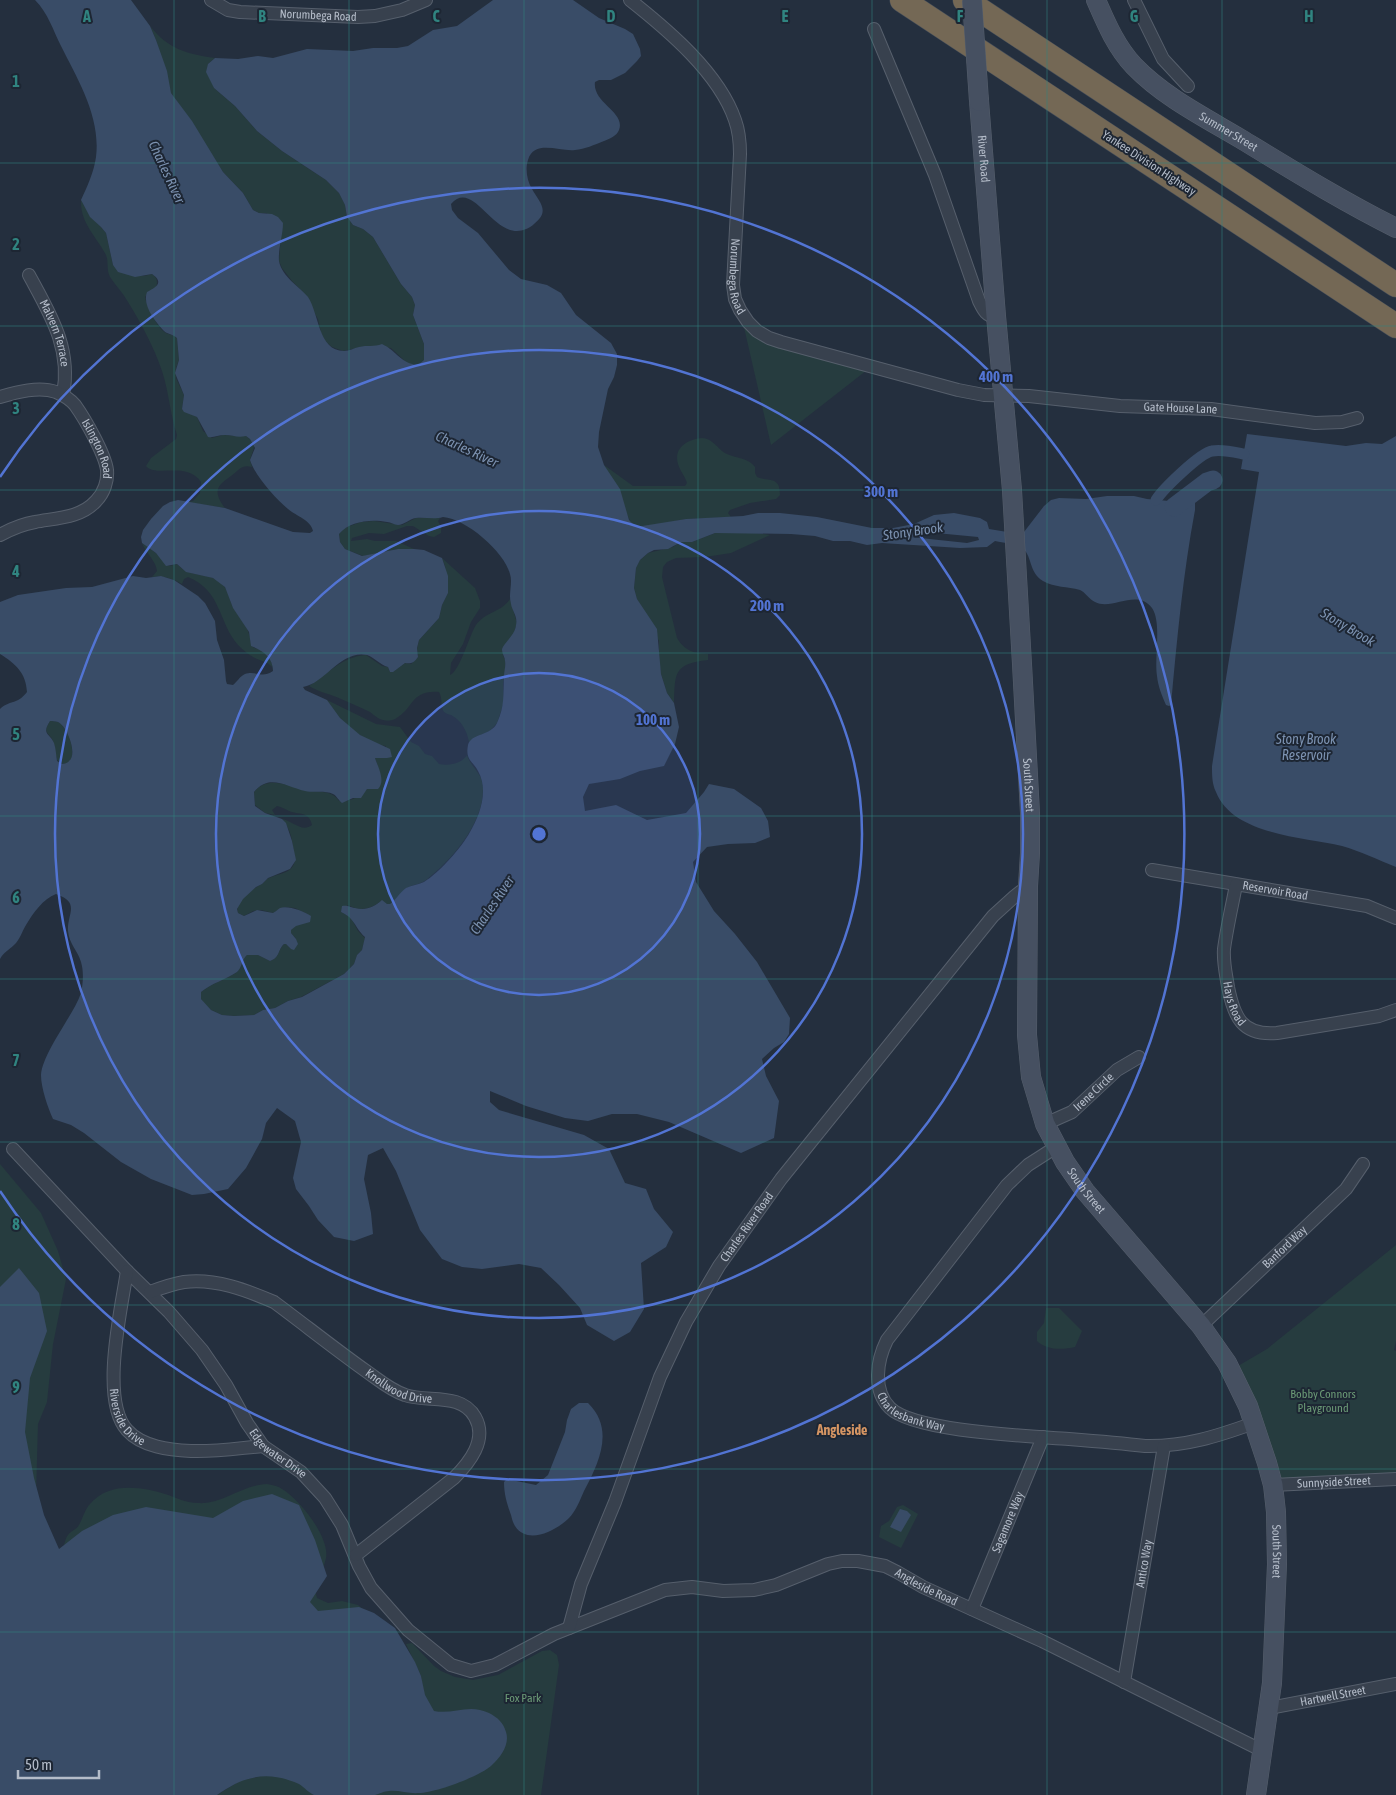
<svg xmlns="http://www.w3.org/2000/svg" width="1396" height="1795" font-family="'Asap Condensed',sans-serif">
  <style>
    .green { fill: #263c3f }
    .water { fill: #394c67; fill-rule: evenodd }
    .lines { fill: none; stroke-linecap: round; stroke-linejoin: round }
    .canal { stroke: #394c67; stroke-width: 11 }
    .river { stroke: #394c67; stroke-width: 19 }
    .street-casing { stroke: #565f6c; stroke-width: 14 }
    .secondary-casing { stroke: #565f6c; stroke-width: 20 }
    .highway-casing { stroke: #434c59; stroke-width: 25 }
    .street { stroke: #38414e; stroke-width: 12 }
    .secondary { stroke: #465061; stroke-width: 19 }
    .highway { stroke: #746855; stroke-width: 24 }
    .secondary-bridge-casing { stroke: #565f6c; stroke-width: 20; stroke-linecap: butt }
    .secondary-bridge { stroke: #465061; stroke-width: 19 }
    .grid { fill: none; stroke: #308480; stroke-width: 1; stroke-opacity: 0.55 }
    .ring { fill: none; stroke: #5274d3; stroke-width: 2.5 }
    .labels { text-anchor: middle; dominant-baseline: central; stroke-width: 4; stroke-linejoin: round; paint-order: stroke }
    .street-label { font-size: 12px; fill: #b4bcc9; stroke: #1d2633 }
    .park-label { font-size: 12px; fill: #6b9a76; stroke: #1d2633 }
    .water-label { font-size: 14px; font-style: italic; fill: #7c92b1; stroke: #1d2633 }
    .neighbourhood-label { font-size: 14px; font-weight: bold; fill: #d59563; stroke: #1d2633 }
    .grid-label { font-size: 16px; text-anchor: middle; font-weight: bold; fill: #308480; stroke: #1d2633; stroke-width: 4; stroke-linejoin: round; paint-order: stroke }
    .centre { fill: #5274d3; stroke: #1d2633; stroke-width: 2.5 }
    .ring-label { font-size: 15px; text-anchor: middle; font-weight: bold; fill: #5274d3; stroke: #1d2633; stroke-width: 4; stroke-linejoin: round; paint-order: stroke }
  </style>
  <rect width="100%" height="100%" fill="#242f3e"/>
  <!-- green -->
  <g class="green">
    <path d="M150,26C168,49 187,54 215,58L208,64L214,88L235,106L257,131L282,151L326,180L339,193L345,205L347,217L353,225L363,229L373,237L401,284L412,297L415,305L413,315L424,344V360L418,365L408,364L391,348L366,346L343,351L332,347L325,341L321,333L318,319L302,291L292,281L282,268L279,261L282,223L266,213H259L253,210L243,193L223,172L171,93L156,40Z"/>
    <path d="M81,200L90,216L101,227L106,233L113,265L144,276L152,274C158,278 158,283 155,290L150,291L145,297C147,306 157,328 166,333C170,335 173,334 177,338L179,360L176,368V378L184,395L182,409L197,417L203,431L212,438L223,435L246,436C259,445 253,448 250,460L252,467C242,464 239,470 231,476C216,486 213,492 225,508L187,502L193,501L200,493L201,482C187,461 156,478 146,466L151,458L176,439L177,435C170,414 169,392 162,371C154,347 141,323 128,302C123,293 116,286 110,277C106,269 109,262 106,255C96,236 80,223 81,200Z"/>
    <polygon points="740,310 757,331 871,367 771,445"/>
    <path d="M702,438C712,439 715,445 722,451C732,459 747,456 755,467V473L757,477C770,482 780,476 780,495L776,499L750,503L730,510L728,513L731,517L686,519L640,528L632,525L604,465L633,486H685L687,483C685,476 680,471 678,464C673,447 689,439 702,438Z"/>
    <polygon points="416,518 440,518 438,521 441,527 441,533 434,537 429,536 413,526 407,526 384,534 369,533 352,538 351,541 367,539 375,541 396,541 414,549 398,549 363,556 345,549 340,542 339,534 344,528 361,522 374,521 402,525"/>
    <path d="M715,533H756L770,535L731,553L705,557L676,558L667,562L663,567L662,577L677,638C685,651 693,653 708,654V660C674,664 675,672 674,703L667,693L661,674L659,663V641L637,599L634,588L636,568L640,560L648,553L673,547L680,542H692Z"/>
    <path d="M142,543L156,553L169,566L177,564C190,578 205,572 219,581C229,588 228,598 233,607C238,616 246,624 249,634C251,639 250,643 254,648C263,648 272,659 273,668C268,662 264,662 257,659C250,656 243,650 238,645C218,622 222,591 188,577L184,579L182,584C173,579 162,575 152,577L157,571C156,561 146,553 142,543Z"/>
    <path d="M442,558L475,588L480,601V608L471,622L463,644L451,663L450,675C460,671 469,636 476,625C485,612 502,612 510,599L517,623L514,633L503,655L506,663L503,684L504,702L497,723L490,731L478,736L469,742C467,731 461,720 451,715C448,714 447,714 444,712C440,707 443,698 439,692C410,690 414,709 395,719C391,721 387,721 383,720C378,719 374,715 370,712C361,708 351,703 341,699C331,694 318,692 309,686C328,673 342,657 366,655L382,666L388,667L390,672H392L405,663L411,664L418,657L417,648L419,640L439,618L442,605L448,593L445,566Z"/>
    <path d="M327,700L376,724L400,727L411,742L419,746L425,754L432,756L439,764C449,766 461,764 467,755C471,768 483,773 483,788C484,823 452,860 426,880C420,885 412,884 405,889C400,894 396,901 389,905L381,901C371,909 360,912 348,905L341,912L350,916L358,931L365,938L362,950L357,955L354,964L344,974L301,997L288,1001L275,1008L263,1010L254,1015L234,1016L222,1015L211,1010L204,1004L201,999V992C212,983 225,980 237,972C242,968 242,959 247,955H258L270,961C280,958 278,949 284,944H286L291,949L296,939L291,933V930L307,914L295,908L285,907L273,913L261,910L253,911L244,916L238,913C234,901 252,890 260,885C264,883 266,879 269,878C277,874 288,874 293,866C297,859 294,855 293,847C292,837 289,827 282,819C293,821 302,833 312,825C309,811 299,815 289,811C285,809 282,807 277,806L272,810L275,815L265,813L255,805L254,792C265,778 282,783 296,787C300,788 304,791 307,791C319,792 332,790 339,801C349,802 361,797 367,789L372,788C381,772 381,775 375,758L377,756L383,758L386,746C370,744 345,727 336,714C332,709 330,704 327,700Z"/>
    <path d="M50,721C52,721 55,721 58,722C67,726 78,754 69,762C68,763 64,764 62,764L57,760C55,755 55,744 52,739C47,731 43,732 50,721Z"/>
    <polygon points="0,1164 41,1213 58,1251 66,1279 53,1344 47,1402 38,1424 36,1495 0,1482"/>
    <polygon points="1396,1245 1396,1341 1394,1350 1396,1351 1396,1479 1273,1485 1231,1370 1267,1349"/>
    <path d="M1046,1308H1059L1082,1331L1075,1347C1062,1350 1046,1350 1037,1341V1332L1044,1323Z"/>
    <path d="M267,1484C272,1485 278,1486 282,1489C299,1499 330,1537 326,1558C323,1574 312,1580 317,1598L328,1603L342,1601L358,1605L371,1616L424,1693L421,1676L406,1644L412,1643L434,1666L441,1671L455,1677L473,1680L498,1675L542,1651L550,1650L557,1655L559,1665L541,1795H217L241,1780L258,1777L64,1545C65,1542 66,1537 68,1535C72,1530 76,1530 79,1525C83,1518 85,1509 90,1504C108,1482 140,1486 165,1494C176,1497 185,1503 198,1503C222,1505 242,1485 267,1484Z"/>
    <polygon points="903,1505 918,1514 901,1548 879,1537 881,1526 889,1521 897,1507"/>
  </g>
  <!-- water -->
  <g class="water">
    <path d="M35,0H131L150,26L156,40L167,71L171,93L192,121L223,172L243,193L253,210L259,213L272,214L278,217L283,223C283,235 278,249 279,261C282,277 299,286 308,297C319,313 318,351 344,351C349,351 354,348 359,347C367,345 374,347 382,344C397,351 401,364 418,365L424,360V344L413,315L415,305L412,297L401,284L373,237L363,229L353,225L347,217L345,205L339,193L326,180L282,151L257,131L235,106L214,88L206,72L208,64L215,58L238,59L258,56L273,58L307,49L353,51L373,48H397L408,46L433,30L457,26L493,0H573L599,18L625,29L633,34L640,49L641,56L637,61L625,73L611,80H599L595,82C592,103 626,112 619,130C617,136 609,139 604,141C594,145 585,149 575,150C560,152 534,139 528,160C525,169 527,181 532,189C539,202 551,211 534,224C530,228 523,231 517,231C490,231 472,180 451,204L452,210L458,218L478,233L509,270L521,279L547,285L561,293L576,315L611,343L617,354V365L614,377L608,389L599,432L598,447L604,465L620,489L629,520L636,527L686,519L743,516L758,513H780L817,517L872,528H893L914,524L934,515L954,513L980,518L987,522L989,529L1020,534L1024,532L1044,506L1051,500L1059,498L1086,499L1107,496H1134L1147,499L1169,501L1175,499L1192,485L1195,496V510C1183,574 1177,639 1171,705L1169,706L1166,705C1162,696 1158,686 1157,676C1154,657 1162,623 1152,608C1137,588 1112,611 1095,602C1089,599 1085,592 1080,590C1067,586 1055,588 1043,581C1028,572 1033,555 1021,547C1014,543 1002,543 995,541L987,547L960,548L882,543L867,545L850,541H833L815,536L791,534L715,533L692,542H681L668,549L654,550L648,553L640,560L636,568L634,588L637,599L657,629L661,674L667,693L674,703L679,727L675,744L664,766L640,771L620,779L589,784L583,797L585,811L616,805L647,820L686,813L704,792L709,784L734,789L761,808L768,821L770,837L755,843L728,844L707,847L693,862L696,882L714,911L735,934L757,962L790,1018L789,1034L784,1042L774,1048L762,1059L766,1076L779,1101L774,1138L741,1153L669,1122L637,1114H612L588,1121L565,1118L526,1106L490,1091V1102L499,1110L584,1135L609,1149L625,1183L646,1189L654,1209L673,1232L666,1247L641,1263L644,1309L630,1332L614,1341L587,1325L580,1308L559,1285L541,1268L519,1264L482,1269L462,1267L442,1259L420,1230L396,1171L383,1148L368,1155L364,1179L371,1213L373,1234L354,1241L334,1237L318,1220L309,1206L296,1189L293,1178L301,1142L295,1121L277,1108L266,1123L262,1139L246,1168L228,1189L204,1194L192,1195L151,1179L121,1162L84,1133L71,1125L53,1119C48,1108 41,1088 41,1075C42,1059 59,1034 67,1020C72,1012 78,1002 81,993C83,984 84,972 81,962C78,951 69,944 68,931C67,913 81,903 56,894C43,899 33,913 26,925C22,931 20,940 14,945C9,950 4,952 0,959V709C9,700 17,705 27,692C26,673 16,664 0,654V602L18,595L66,588L92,587L133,576L146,578L161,576L174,580L198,596L205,603L215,621L217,640L224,660L226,681L227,684L233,685C237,682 240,676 245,674C256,670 261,679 273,671C273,657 262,650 251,646L249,632L233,608L225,587L213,578L186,572L177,564L166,566L156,553L142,543L141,537L143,530L151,519L163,506L170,502L178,500L225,508L293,532L310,533L313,531C311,520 296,516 288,509C275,498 255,476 250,460L255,448L250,439L246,436C237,438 233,435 225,435C218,435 214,438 208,437L197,417L184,412L182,409L184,395L175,373L179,360L177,338C173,334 166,334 163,330C155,321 142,305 147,292C155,288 165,283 152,274L135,277L118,272L113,265L106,233L101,227L90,217L81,200C87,187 94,172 96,157C101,117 78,80 61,46C53,30 48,13 35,0ZM443,517C466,519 504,551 510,574C513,583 508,594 511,604C512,611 518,616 516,625C515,636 502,644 502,650C502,654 505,657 505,661C506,666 504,671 504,676C503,694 505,706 497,723C491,736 471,733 468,745C465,760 473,761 478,771C489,790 480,815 470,832C462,847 439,873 424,882C418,885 412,885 406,888C400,892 396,900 390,904H387L382,900C374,907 366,911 355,908C349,907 348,905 342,906L341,912C355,918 354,927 365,937L362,950L357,955L354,964L344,974L302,997L288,1001L275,1008L263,1010L254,1015L234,1016L222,1015L211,1010L201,999V992C212,983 225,980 237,972C242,968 242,959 247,955H258L270,961C280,958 278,949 284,944H286L291,949L294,950L298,944L296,939L291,933V930L296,926L310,922L311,916C304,911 287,905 280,908C277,910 275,912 273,913L257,910L244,916L238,913L237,909L243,899L256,887L262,884L268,878L290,869L296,860L292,841L286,823L282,819L265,813L255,806L254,792C269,773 287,787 305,791C314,793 325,790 333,794C337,796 338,800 342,803L353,798H361L367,789H378C386,781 378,767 375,758H387L392,757L390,749L360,735L340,718L327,700L305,690L303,687C326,683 340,650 367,655C374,657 380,665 388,667L390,672H393L405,663C411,664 414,663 418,657L417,648L419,640L439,618L442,605L448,593V576L442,558L424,550L414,549H398L362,556L345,549L340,542L339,534C350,521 371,519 387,522C391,522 394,525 398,525C404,525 409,519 416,518C425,517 434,520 443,517ZM936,533L978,537L979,540L967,543L911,537ZM50,721C52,721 55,721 58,722C67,726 78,754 69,761C68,763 64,764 62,764L57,761C56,755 56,749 54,743C50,733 41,735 50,721Z"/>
    <path d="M1247,434L1346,446L1366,443L1382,444L1396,436V867C1378,860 1360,851 1342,846C1303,837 1233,835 1216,792C1212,784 1212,775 1212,766L1259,472L1241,469Z"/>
    <path d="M19,1268L39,1293L47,1331L30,1378L25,1432L34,1478L44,1515L59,1549L82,1531L113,1515L146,1507L213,1518L243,1501L272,1494L299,1505L315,1540L327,1576L310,1602L318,1611L359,1607L374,1613L395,1628L415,1662L421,1676L425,1695L434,1711C453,1715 469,1703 489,1713C498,1718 503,1722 506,1732C510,1744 501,1757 492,1765C481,1776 435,1793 419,1793C409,1794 399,1790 389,1791C384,1791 379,1794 375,1795C368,1795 319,1795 314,1795C309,1793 304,1787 299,1784C267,1770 244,1776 217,1795H0V1287Z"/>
    <path d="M579,1403H588C615,1429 599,1463 584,1491C580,1500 576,1511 569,1518C557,1530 528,1546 515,1526C513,1523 512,1519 511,1515C507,1504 504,1494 504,1482L507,1479L536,1485L548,1475L565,1432L567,1420L571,1409Z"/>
    <polygon points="900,1509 907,1511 911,1515 901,1532 890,1527"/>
  </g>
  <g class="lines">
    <!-- canal -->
    <path class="canal" d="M1156,500C1163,489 1200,453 1212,451C1222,449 1234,452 1244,454"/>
    <!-- river -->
    <polyline class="river" points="1174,507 1207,482 1213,480"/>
    <!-- street casing -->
    <g class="street-casing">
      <g id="street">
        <path id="s1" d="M211,0L228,10L240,12L358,17L375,16L402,10L426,0"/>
        <path id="s2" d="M630,0C668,30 719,73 735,120C739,131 740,142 740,154L733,285L735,299L740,310L748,322L757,331L769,338L781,342L958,390L984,395L1029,396L1120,406L1211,409L1315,423L1342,422L1357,418"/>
        <polyline points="1134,0 1163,59 1188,86"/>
        <path d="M874,29L935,175L979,301C983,309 986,317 996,316"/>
        <path id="s3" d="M29,275C50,314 72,348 63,395"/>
        <path id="s4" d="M0,397C17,392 39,386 56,392C63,395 70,399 75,405C85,419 105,454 107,470C108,481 104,493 96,501C81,518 56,518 35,522C23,524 11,529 0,535"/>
        <path id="s5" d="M1152,870L1367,906L1396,918"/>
        <path id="s6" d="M1236,885C1232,906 1227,927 1224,949C1223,962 1226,974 1228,987C1234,1017 1242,1036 1277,1033L1379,1016L1396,1010"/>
        <path id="s7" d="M1045,1124L1072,1112L1117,1070L1139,1057"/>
        <path id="s8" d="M1056,1147L1028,1165L1007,1185L887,1340C877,1360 872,1390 890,1408C915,1432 1031,1436 1069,1439C1094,1441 1119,1443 1145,1446C1184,1447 1218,1436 1254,1423"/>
        <path id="s9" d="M13,1149L127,1271L169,1312L202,1350L226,1385L247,1423L263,1446L301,1472L325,1498L342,1525L359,1566L371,1588L408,1630L451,1665L471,1671L495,1665L554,1634L665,1590L692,1587L723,1591L754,1590L776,1585L828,1564L842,1561H858L885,1566L897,1572L923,1587L1042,1641L1263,1751"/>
        <path id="s10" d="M127,1271C121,1310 100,1400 127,1430C142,1447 170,1450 191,1451C215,1452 240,1448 263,1446"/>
        <path id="s11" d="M150,1292C161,1288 172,1284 184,1282C215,1278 246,1290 274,1302C305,1325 335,1349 366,1371C379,1380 390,1390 405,1395C427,1403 461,1392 475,1417C488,1440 469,1463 454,1478L356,1555"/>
        <path id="s12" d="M1201,1326L1346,1189L1363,1164"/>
        <path id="s13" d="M1273,1485L1396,1479"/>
        <path id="s14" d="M972,1609L1043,1437"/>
        <path id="s15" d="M569,1628L581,1584L615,1502L660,1377L686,1322L719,1266L781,1179L993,916L1015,896L1028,886"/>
        <path id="s16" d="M1124,1682L1164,1446"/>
        <path id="s17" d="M1269,1708L1396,1684"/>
      </g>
    </g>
    <!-- secondary casing -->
    <g class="secondary-casing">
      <g id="secondary">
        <path id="s18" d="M1096,0C1106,23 1116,47 1134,66C1164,97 1204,117 1241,139C1292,170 1342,201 1396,228"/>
        <path id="s19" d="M979,101L996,316L1012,490L1022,664L1030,813V853L1028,886L1027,1035L1031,1077L1045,1124L1065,1162L1085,1191L1201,1326L1227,1363L1248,1406L1267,1463L1273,1485L1276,1512L1277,1564L1272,1683L1256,1795"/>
      </g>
    </g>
    <!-- highway casing -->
    <g class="highway-casing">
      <g id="highway">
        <polyline points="902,0 1396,326"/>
        <polyline points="965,0 1396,285"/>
      </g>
    </g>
    <!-- street -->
    <use href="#street" class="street"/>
    <!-- secondary -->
    <use href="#secondary" class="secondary"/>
    <!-- highway -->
    <use href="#highway" class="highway"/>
    <!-- secondary-bridge casing -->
    <g class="secondary-bridge-casing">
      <polyline id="secondary-bridge" points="972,0 979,101"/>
    </g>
    <!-- secondary-bridge -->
    <use href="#secondary-bridge" class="secondary-bridge"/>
  </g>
  <!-- grid -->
  <path class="grid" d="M174,0V1795M349,0V1795M524,0V1795M698,0V1795M872,0V1795M1047,0V1795M1222,0V1795M0,163H1396M0,326H1396M0,490H1396M0,653H1396M0,816H1396M0,979H1396M0,1142H1396M0,1305H1396M0,1469H1396M0,1632H1396"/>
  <!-- distance rings -->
  <circle cx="539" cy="834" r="161" fill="#5274d3" fill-opacity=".12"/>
  <g class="ring">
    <circle cx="539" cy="834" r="161"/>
    <circle cx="539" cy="834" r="323"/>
    <circle cx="539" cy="834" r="484"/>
    <path d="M0 477A646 646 0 1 1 0 1191"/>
  </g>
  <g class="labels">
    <!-- street labels -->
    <g class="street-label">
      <text stroke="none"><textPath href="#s1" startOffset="110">Norumbega Road</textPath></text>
      <text stroke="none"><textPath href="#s18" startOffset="192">Summer Street</textPath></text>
      <text stroke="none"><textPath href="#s19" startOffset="58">River Road</textPath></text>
      <text transform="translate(1149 163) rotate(33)">Yankee Division Highway</text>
      <text stroke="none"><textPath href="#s2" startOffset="319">Norumbega Road</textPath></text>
      <text stroke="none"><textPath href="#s3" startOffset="64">Malvern Terrace</textPath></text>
      <text stroke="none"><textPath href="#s2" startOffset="814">Gate House Lane</textPath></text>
      <text stroke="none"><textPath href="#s4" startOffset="130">Islington Road</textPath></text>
      <text stroke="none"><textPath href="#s19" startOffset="686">South Street</textPath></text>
      <text stroke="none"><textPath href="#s5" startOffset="125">Reservoir Road</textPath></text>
      <text stroke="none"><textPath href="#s6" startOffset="121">Hays Road</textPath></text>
      <text stroke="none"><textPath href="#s7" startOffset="59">Irene Circle</textPath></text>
      <text stroke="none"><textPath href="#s19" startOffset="1106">South Street</textPath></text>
      <text stroke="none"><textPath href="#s15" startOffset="441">Charles River Road</textPath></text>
      <text stroke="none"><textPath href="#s12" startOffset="115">Banford Way</textPath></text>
      <text stroke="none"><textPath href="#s11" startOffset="281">Knollwood Drive</textPath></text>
      <text stroke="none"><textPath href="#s8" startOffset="351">Charlesbank Way</textPath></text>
      <text stroke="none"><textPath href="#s10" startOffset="151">Riverside Drive</textPath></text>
      <text stroke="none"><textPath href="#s9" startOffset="406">Edgewater Drive</textPath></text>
      <text stroke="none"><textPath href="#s13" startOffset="61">Sunnyside Street</textPath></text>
      <text stroke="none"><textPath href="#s14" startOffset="94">Sagamore Way</textPath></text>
      <text stroke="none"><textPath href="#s19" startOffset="1526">South Street</textPath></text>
      <text stroke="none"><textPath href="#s16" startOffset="120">Antico Way</textPath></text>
      <text stroke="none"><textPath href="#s9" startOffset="1188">Angleside Road</textPath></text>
      <text stroke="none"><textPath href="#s17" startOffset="65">Hartwell Street</textPath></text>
    </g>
    <!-- park labels -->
    <g class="park-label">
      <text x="1323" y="1394">Bobby Connors<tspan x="1323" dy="14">Playground</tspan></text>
      <text x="523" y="1698">Fox Park</text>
    </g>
    <!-- water labels -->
    <g class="water-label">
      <text transform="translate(167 172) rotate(65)">Charles River</text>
      <text transform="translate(467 449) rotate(25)">Charles River</text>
      <text transform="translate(913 531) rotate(-8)">Stony Brook</text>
      <text transform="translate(1348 627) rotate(31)">Stony Brook</text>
      <text x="1306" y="739">Stony Brook<tspan x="1306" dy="16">Reservoir</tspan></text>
      <text transform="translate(492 905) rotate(-56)">Charles River</text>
    </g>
    <!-- neighbourhood labels -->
    <g class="neighbourhood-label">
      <text x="842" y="1430">Angleside</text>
    </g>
  </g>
  <g class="grid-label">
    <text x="87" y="22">A</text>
    <text x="262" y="22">B</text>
    <text x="436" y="22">C</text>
    <text x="611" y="22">D</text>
    <text x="785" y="22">E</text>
    <text x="960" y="22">F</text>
    <text x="1134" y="22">G</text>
    <text x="1309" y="22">H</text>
    <text x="16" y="87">1</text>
    <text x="16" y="250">2</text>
    <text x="16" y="414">3</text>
    <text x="16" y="577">4</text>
    <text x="16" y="740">5</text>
    <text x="16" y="903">6</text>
    <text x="16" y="1066">7</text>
    <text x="16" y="1230">8</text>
    <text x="16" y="1393">9</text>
  </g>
  <circle cx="539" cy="834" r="8" class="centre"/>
  <g class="ring-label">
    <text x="996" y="382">400 m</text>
    <text x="881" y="497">300 m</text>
    <text x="767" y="611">200 m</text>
    <text x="653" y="725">100 m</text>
  </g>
  <!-- scale -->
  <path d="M18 1770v8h81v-8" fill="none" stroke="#b4bcc9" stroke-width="2.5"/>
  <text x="25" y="1770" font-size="15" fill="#b4bcc9" stroke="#1d2633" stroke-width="4" paint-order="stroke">50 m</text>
</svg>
